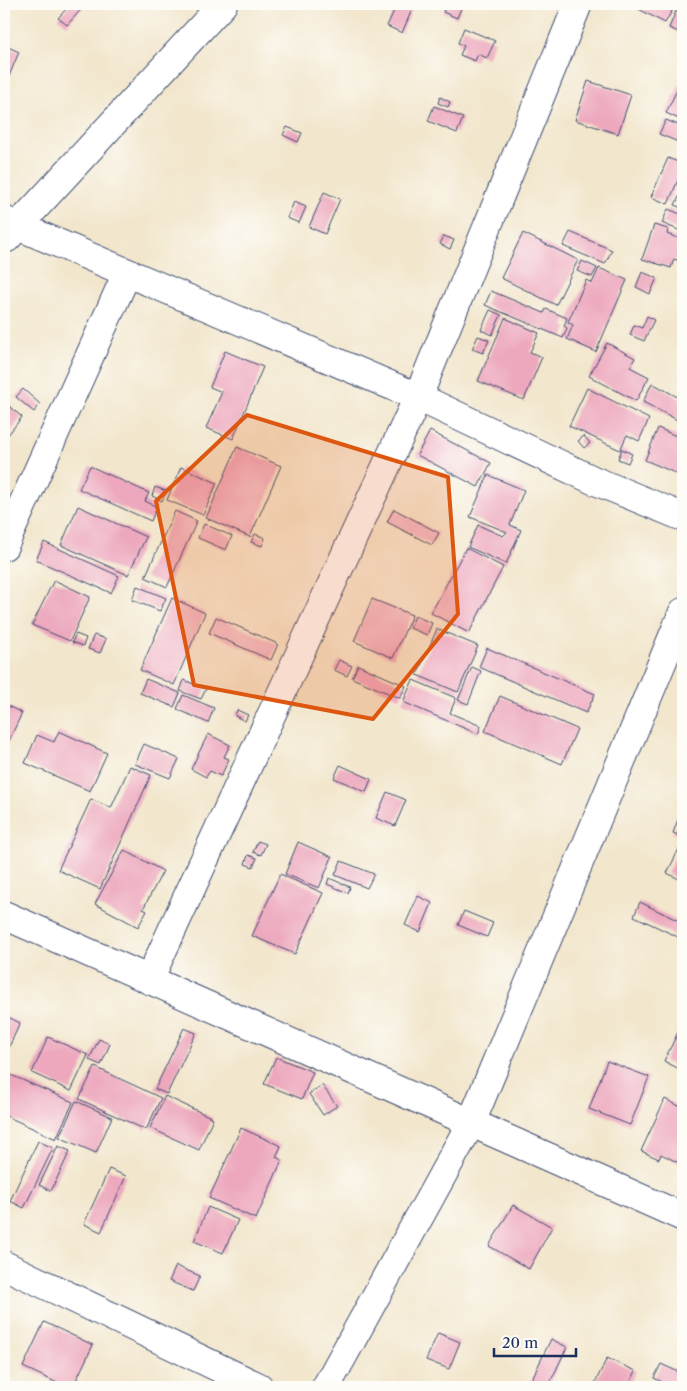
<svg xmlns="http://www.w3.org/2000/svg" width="687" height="1391" font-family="'Libre Caslon Text',serif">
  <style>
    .building { fill: #eda8be }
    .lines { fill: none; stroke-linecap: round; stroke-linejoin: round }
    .minor-casing { stroke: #3b4a6e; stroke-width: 30 }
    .minor { stroke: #fff; stroke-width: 28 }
    .marked { fill: #de5710; fill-opacity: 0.2; stroke: #de5710; stroke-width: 4; stroke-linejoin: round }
  </style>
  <rect width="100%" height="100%" fill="#fdfcf7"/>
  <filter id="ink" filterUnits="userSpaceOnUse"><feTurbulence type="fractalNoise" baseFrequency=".02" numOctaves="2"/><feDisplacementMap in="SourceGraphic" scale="10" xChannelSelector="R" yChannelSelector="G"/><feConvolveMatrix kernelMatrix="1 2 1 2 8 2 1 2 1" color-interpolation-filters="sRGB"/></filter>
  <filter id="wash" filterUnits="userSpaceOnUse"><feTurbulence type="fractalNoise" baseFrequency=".0096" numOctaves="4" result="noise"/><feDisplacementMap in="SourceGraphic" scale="20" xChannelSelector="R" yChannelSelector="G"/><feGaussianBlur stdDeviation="1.12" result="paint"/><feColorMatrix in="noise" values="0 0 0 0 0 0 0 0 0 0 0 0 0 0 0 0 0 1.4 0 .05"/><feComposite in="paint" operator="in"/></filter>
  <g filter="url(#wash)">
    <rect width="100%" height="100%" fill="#f2e6cc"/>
    <g id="blocks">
      <!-- building -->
      <g class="building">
        <polygon points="71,4 86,4 67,25 58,18"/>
        <polygon points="397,4 410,4 414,5 402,33 387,26"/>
        <polygon points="447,4 457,4 462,6 457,18 443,12"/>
        <polygon points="631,4 676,4 665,23 631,5"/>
        <polygon points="676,11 683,15 683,34 669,28"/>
        <polygon points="464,28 495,41 487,58 478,54 475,61 460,55 464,46 458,43"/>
        <polygon points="4,45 19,52 4,88"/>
        <polygon points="683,77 683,121 666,113"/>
        <polygon points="588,81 631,95 618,134 575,120"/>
        <polygon points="440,97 450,102 448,107 438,103"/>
        <polygon points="434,106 463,118 457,133 428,121"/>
        <polygon points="666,120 683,127 683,144 659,134"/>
        <polygon points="287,127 302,133 298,142 283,135"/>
        <polygon points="668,158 683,164 683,168 668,204 651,197"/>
        <polygon points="683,189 683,209 675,205"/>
        <polygon points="324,192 340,199 325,234 309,227"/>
        <polygon points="294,202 306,207 299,223 287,218"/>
        <polygon points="668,209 683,215 683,232 662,223"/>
        <polygon points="654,225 668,229 667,234 683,240 683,262 674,259 671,268 642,259"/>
        <polygon points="570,232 612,250 605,264 563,246"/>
        <polygon points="523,233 578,260 556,305 501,278"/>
        <polygon points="444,236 454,240 450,249 440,244"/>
        <polygon points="582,261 597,268 592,277 577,271"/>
        <polygon points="599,268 627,280 596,352 567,339 573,325 568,322 586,280 592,283"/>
        <polygon points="642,272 657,278 650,294 636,287"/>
        <polygon points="491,291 544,313 546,309 567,318 564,326 567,328 563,338 485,305"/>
        <polygon points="490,310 501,315 492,335 481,330"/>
        <polygon points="647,316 654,320 644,341 630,335 634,325 642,328"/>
        <polygon points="505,318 539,333 530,352 542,357 524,400 478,381"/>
        <polygon points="478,336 489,340 483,353 472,349"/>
        <polygon points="607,343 635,358 630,367 649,377 636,401 589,376"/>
        <polygon points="225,351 263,367 233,439 206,428 222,392 210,387"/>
        <polygon points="652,383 683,400 683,423 643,402"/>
        <polygon points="587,388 649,419 639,441 627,435 620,450 569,426"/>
        <polygon points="23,389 40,404 34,412 16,397"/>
        <polygon points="4,402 22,417 4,440"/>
        <polygon points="658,428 683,439 682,476 645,460"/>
        <polygon points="430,431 491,463 478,487 417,455"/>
        <polygon points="584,436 590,443 584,448 578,441"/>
        <polygon points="237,447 281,466 250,537 206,518"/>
        <polygon points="622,449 632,454 628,463 618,459"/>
        <polygon points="90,466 149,493 145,501 157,507 151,521 79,489"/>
        <polygon points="181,467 217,483 203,515 167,500"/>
        <polygon points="488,475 524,490 510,525 521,530 506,564 468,547 478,525 503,536 507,532 470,517"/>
        <polygon points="155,487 166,491 162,501 152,496"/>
        <polygon points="78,506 146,537 128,575 61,545"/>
        <polygon points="394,509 439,533 432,545 387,522"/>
        <polygon points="175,511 197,521 167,587 145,577"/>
        <polygon points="204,524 232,536 226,550 198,538"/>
        <polygon points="255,534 265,538 262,546 251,542"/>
        <polygon points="44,542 119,576 111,593 36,560"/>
        <polygon points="466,548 503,567 469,633 431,613"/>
        <polygon points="54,580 90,597 70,641 32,625"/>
        <polygon points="137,586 166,598 160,611 132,600"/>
        <polygon points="172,598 205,613 174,685 140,670"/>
        <polygon points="372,599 412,615 393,658 354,641"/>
        <polygon points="415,616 432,623 427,635 410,628"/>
        <polygon points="216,617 278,644 271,660 209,633"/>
        <polygon points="437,629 478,646 458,692 417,675"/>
        <polygon points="76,634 86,638 83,646 72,642"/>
        <polygon points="94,635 106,639 100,653 88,649"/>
        <polygon points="487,648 595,694 586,713 479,667"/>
        <polygon points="339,660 352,666 347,676 334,670"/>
        <polygon points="358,665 406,686 400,698 352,678"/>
        <polygon points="472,667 481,671 468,704 458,700"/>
        <polygon points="146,679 180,693 174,707 140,693"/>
        <polygon points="184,680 206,689 201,699 180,691"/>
        <polygon points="413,680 456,698 450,713 481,726 478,734 403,702"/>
        <polygon points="183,695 214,708 208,723 177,709"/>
        <polygon points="500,696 577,729 562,764 485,731"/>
        <polygon points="4,704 22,713 4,751"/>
        <polygon points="237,710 248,715 245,721 235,716"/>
        <polygon points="59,731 107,753 90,791 25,763 37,735 54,742"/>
        <polygon points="208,734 230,745 224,757 229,759 221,776 210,771 206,777 191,769"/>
        <polygon points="144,744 179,759 170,778 135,764"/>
        <polygon points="340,765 371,779 366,792 334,778"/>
        <polygon points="130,766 151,775 100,889 58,870 91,799 111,808"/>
        <polygon points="387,792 406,800 395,826 376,818"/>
        <polygon points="683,806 683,837 673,833"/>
        <polygon points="258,841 266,844 261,855 253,852"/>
        <polygon points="298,842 332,857 319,888 285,874"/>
        <polygon points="680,847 683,849 683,881 667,873"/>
        <polygon points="124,850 163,871 143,909 147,911 138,927 95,904"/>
        <polygon points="248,855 257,858 253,867 245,864"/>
        <polygon points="341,861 374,874 367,888 335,875"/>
        <polygon points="280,874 323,893 295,954 252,936"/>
        <polygon points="329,878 350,887 348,893 327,884"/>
        <polygon points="418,896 432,903 420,932 405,925"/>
        <polygon points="640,902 683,923 683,927 678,937 634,916"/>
        <polygon points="464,911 493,923 487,937 458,925"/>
        <polygon points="4,1015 20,1023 4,1058"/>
        <polygon points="683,1022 683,1071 664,1061"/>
        <polygon points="184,1028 196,1033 167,1094 155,1089"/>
        <polygon points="48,1037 88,1055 71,1091 32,1073"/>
        <polygon points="99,1039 110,1044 101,1065 89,1060"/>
        <polygon points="276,1057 313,1072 302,1099 264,1084"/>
        <polygon points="607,1061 649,1077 630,1125 589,1109"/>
        <polygon points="95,1067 161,1098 146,1130 79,1099"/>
        <polygon points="4,1072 73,1102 56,1139 4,1115"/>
        <polygon points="322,1085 337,1106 323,1115 309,1094"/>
        <polygon points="165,1096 213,1118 199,1150 150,1128"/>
        <polygon points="665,1099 683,1108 683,1154 679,1163 661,1154 659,1159 641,1151"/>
        <polygon points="76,1101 112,1117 96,1153 59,1137"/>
        <polygon points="241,1128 281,1146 276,1157 282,1160 256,1219 209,1198"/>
        <polygon points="38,1141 53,1148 24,1208 10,1201"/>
        <polygon points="58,1146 70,1151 51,1191 39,1185"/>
        <polygon points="109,1169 126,1176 101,1232 84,1224"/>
        <polygon points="513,1205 552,1227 529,1269 489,1246"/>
        <polygon points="208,1207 238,1220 223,1253 194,1241"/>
        <polygon points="176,1266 200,1276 193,1291 169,1281"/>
        <polygon points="44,1322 93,1345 73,1387 66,1387 23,1367"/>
        <polygon points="438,1333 460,1342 449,1369 426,1360"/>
        <polygon points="551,1339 567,1347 548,1387 528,1387"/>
        <polygon points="607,1358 636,1371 628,1387 593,1387"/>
        <polygon points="661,1364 683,1374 683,1387 672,1387 654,1378"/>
      </g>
    </g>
  </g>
  <g filter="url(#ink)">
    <use href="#blocks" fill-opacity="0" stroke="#3b4a6e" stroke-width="1"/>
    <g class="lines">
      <!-- minor casing -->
      <g class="minor-casing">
        <g id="minor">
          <polyline points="4,220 418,397 593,480 683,517"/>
          <polyline points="7,238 223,4"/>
          <polyline points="4,546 127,273"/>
          <polyline points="4,915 683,1217"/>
          <polyline points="149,980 418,397 578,4"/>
          <polyline points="4,1265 259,1387"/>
          <polyline points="326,1387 471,1123 683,612"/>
        </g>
      </g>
      <!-- minor -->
      <use href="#minor" class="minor"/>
    </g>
  </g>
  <!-- marked area -->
  <path class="marked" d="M247,415L448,477L458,614L373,719L194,685L156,501Z"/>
  <!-- margin -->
  <rect width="687" height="1391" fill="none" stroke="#fdfcf7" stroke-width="20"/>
  <!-- scale -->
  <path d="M494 1348v8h82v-8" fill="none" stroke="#1b2f5e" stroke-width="2.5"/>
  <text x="502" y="1348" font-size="15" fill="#1b2f5e" stroke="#fdfcf7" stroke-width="4" paint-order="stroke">20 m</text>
</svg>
